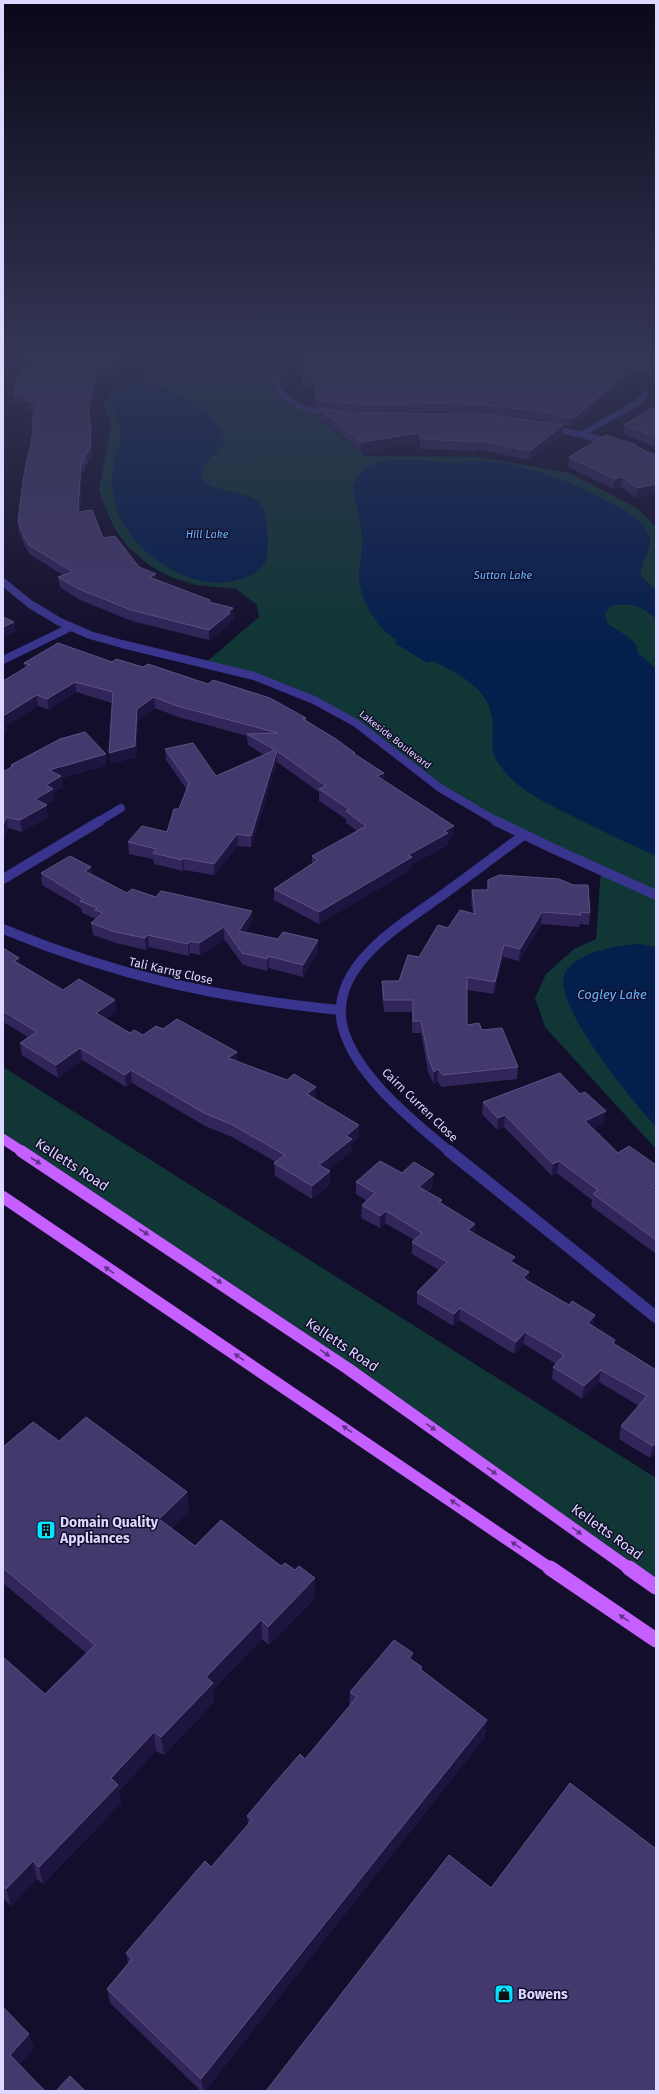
<svg xmlns="http://www.w3.org/2000/svg" width="659" height="2094" font-family="'Fira Sans',sans-serif">
  <style>
    .green { fill: #103635 }
    .water { fill: #051f4d }
    .lines { fill: none; stroke-linecap: round; stroke-linejoin: round }
    .street-far3 { stroke: #39358e; stroke-width: 6 }
    .street-far2 { stroke: #39358e; stroke-width: 8 }
    .street-far1 { stroke: #39358e; stroke-width: 10 }
    .street { stroke: #39358e; stroke-width: 12 }
    .primary-far2 { stroke: #c55fff; stroke-width: 10 }
    .primary-far1 { stroke: #c55fff; stroke-width: 12 }
    .primary { stroke: #c55fff; stroke-width: 15 }
    .wall { fill: #31255a; fill-rule: evenodd }
    .shaded-wall { fill: #1d1440 }
    .building { fill: #43396c; stroke: #5c5283 }
    .oneway { fill: #63328a }
    .labels { text-anchor: middle; dominant-baseline: central; stroke-width: 3; stroke-linejoin: round; paint-order: stroke }
    .far-street-label { font-size: 10px; fill: #ddd8ff; stroke: #130e2b }
    .far-water-label { font-size: 11px; font-style: italic; fill: #66b7ff; stroke: #130e2b }
    .street-label { font-size: 12px; fill: #ddd8ff; stroke: #130e2b }
    .water-label { font-size: 13px; font-style: italic; fill: #66b7ff; stroke: #130e2b }
    .near-street-label { font-size: 14px; fill: #ddd8ff; stroke: #130e2b }
    .near-poi-label { font-size: 14px; font-weight: bold; fill: #ddd8ff; stroke: #130e2b; text-anchor: start }
  </style>
  <rect width="100%" height="100%" fill="#130e2b"/>
  <!-- green -->
  <g class="green">
    <path d="M126,353L281,355C280,362 276,373 277,380C281,401 308,406 323,419L321,420L365,456L479,457L570,473L637,508L656,527V1149L545,1027L535,998L546,974L574,949L596,939L601,870L472,808L371,733L296,691L204,664L259,617L257,605L236,589L196,585L171,577L152,567L129,548L114,528L99,491L111,426L104,404C112,388 130,383 146,381V372L126,358Z"/>
    <polygon points="3,1067 656,1478 656,1586 3,1139"/>
  </g>
  <!-- water -->
  <g class="water">
    <path d="M142,384C148,386 152,384 157,385C175,390 232,424 223,445L205,464L201,476C207,497 260,485 265,513C267,527 270,549 265,562C261,570 253,575 244,578C199,595 143,561 122,521C110,500 110,476 116,453C117,447 121,442 121,436C122,425 115,414 112,404C117,391 129,386 142,384Z"/>
    <path d="M392,460C405,460 418,459 431,461C437,461 444,464 449,464C457,463 465,461 473,461C521,461 569,480 611,503C624,510 642,519 648,533C656,548 639,560 641,576L656,590V619C640,606 633,602 611,606L605,614L608,624L631,639L636,645L638,653L656,669V856C631,845 607,833 582,821C557,808 525,795 506,773C490,753 492,753 493,729C494,691 463,676 433,661L427,663L395,643L397,640C376,627 360,601 359,576C359,566 362,556 362,546C363,538 361,529 360,521C359,511 350,492 354,483C362,467 375,462 392,460Z"/>
    <path d="M639,944L656,947V1127C635,1104 550,1003 565,973C576,952 618,945 639,944Z"/>
  </g>
  <g class="lines">
    <!-- street-far3 -->
    <g class="street-far3">
      <path d="M79,355C176,353 273,355 370,352"/>
      <path d="M281,355C280,364 275,374 277,383C281,405 314,411 332,415"/>
      <polyline points="3,363 49,359"/>
      <polyline points="549,427 612,442"/>
      <polyline points="582,434 637,403 645,394"/>
      <polyline points="636,450 656,457"/>
    </g>
    <!-- street-far2 -->
    <g class="street-far2">
      <polyline points="3,582 30,604 60,622 90,635 122,644 254,676 314,700 356,723 440,788 498,822"/>
      <polyline points="3,660 71,627"/>
      <polyline points="98,822 121,808"/>
    </g>
    <!-- street-far1 -->
    <g class="street-far1">
      <polyline points="496,821 552,848 656,895"/>
      <polyline points="3,879 100,821"/>
      <path d="M3,929C116,976 218,998 340,1010"/>
      <path d="M450,1152C413,1121 356,1076 343,1028C327,967 401,925 441,896C469,876 496,855 524,835"/>
    </g>
    <!-- street -->
    <polyline class="street" points="449,1151 656,1317"/>
    <!-- primary-far2 -->
    <polyline class="primary-far2" points="3,1139 23,1152"/>
    <!-- primary-far1 -->
    <g class="primary-far1">
      <polyline points="21,1151 347,1368 630,1569"/>
      <polyline points="3,1197 551,1569"/>
    </g>
    <!-- primary -->
    <g class="primary">
      <polyline points="550,1568 656,1640"/>
      <polyline points="629,1568 656,1587"/>
    </g>
  </g>
  <!-- wall -->
  <g class="wall">
    <path d="M382,352H656V379L649,377L629,381L572,427L563,425V434L529,460L477,449V451L422,449L420,448V442L361,452L319,417V408H320H316L315,389H302V380L305,373H301L300,364L342,357L384,354ZM343,412L363,413H352ZM437,412L475,414L403,413ZM493,415L531,419L553,423Z"/>
    <polygon points="92,355 125,355 125,364 99,381 89,414 92,438 91,459 89,459 88,464 85,464 85,471 82,471 80,512 103,538 139,567 156,574 156,580 210,602 233,608 234,618 230,621 231,623 209,640 132,621 80,600 60,587 58,577 63,575 31,555 27,550 19,532 18,522 30,451 36,410 28,410 27,403 14,403 13,394"/>
    <polygon points="656,409 656,447 623,434 624,425"/>
    <polygon points="569,457 656,459 636,498 621,487 614,489 568,467"/>
    <polygon points="112,662 306,718 306,720 355,754 384,781 453,837 448,840 448,845 412,864 412,869 319,924 274,900 274,889 312,863 312,856 357,831 346,823 346,819 319,801 319,792 277,762 251,847 238,846 214,875 184,870 183,871 154,864 153,859 129,854 128,842 167,832 179,809 187,790 166,760 165,749 216,776 264,755 248,745 247,736 178,717 155,708 138,720 136,757 110,764 112,703 76,692 49,710 38,706 6,726 7,731 3,733 3,681 25,668 24,663"/>
    <polygon points="106,754 107,765 62,778 63,787 53,793 54,800 46,805 48,817 22,832 8,828 3,842 3,772 11,767 11,765"/>
    <polygon points="91,867 92,874 127,893 252,911 252,922 246,932 278,939 318,940 318,952 303,977 269,968 267,971 243,965 224,939 200,955 190,953 189,956 149,947 146,950 116,943 93,935 91,923 96,919 82,913 81,908 42,885 41,873"/>
    <polygon points="488,880 590,913 589,925 580,924 579,927 541,924 519,961 503,957 494,994 467,990 467,1025 482,1030 518,1067 517,1079 442,1087 437,1081 434,1084 428,1072 421,1033 412,1033 412,1012 384,1012 382,993 382,981 399,981 419,957 448,928 473,914 471,901 472,890 487,890"/>
    <polygon points="3,948 19,958 20,964 63,990 115,1000 116,1012 106,1019 130,1033 143,1035 163,1029 237,1052 237,1061 287,1080 316,1087 316,1099 359,1137 352,1143 352,1151 328,1170 330,1184 312,1199 275,1176 274,1163 276,1162 232,1137 205,1126 132,1083 126,1087 82,1060 58,1078 22,1055 20,1043 28,1037 3,1022"/>
    <polygon points="483,1102 604,1123 593,1128 618,1153 656,1165 656,1254 591,1206 592,1200 557,1173 552,1176 504,1127 497,1130 482,1114"/>
    <polygon points="402,1173 433,1186 427,1192 442,1200 441,1203 475,1224 474,1234 514,1263 529,1272 528,1281 569,1305 595,1315 593,1326 614,1344 656,1370 656,1451 650,1458 619,1439 621,1426 639,1406 599,1382 582,1399 552,1379 553,1367 556,1364 524,1344 514,1354 459,1320 453,1326 417,1304 417,1292 439,1270 412,1254 412,1242 414,1240 385,1223 380,1228 361,1218 362,1205 367,1201 356,1194 356,1182"/>
    <polygon points="59,1441 187,1492 189,1512 172,1528 195,1546 315,1598 269,1645 262,1639 213,1690 214,1702 164,1755 156,1751 119,1791 121,1803 43,1884 37,1879 11,1906 3,1898 3,1657 45,1694 86,1653 3,1583 3,1447"/>
    <polygon points="412,1660 422,1667 422,1671 485,1737 205,2091 201,2091 110,2003 107,1989 128,1963 126,1953 211,1867 248,1825 247,1816 305,1759 349,1707 350,1692"/>
  </g>
  <!-- shaded-wall -->
  <g class="shaded-wall">
    <polygon points="61,352 77,352 62,353"/>
    <polygon points="125,355 125,364 99,381 89,415 88,406 98,372"/>
    <polygon points="650,369 649,377 629,381 572,427 573,418 630,372"/>
    <polygon points="563,425 563,434 529,460 530,451"/>
    <polygon points="91,429 92,438 91,459 90,449"/>
    <polygon points="420,433 420,442 361,452 361,442"/>
    <polygon points="88,449 89,459 88,464 87,454"/>
    <polygon points="84,454 85,464 85,471 84,462"/>
    <polygon points="81,462 82,471 79,522 78,512"/>
    <polygon points="622,477 621,487 614,489 615,479"/>
    <polygon points="656,484 656,494 636,498 637,488"/>
    <polygon points="156,574 156,584 149,577"/>
    <polygon points="233,608 234,618 230,621 231,623 209,640 209,630"/>
    <polygon points="14,622 16,632 3,638 3,627"/>
    <polygon points="75,682 76,692 49,710 47,699"/>
    <polygon points="37,695 38,706 6,726 7,731 3,733 3,716"/>
    <polygon points="154,697 155,708 138,720 136,757 110,764 109,753 137,709"/>
    <polygon points="277,751 277,762 251,847 251,836"/>
    <polygon points="106,754 107,765 62,778 63,787 53,793 54,800 36,811 35,799 46,785 49,770"/>
    <polygon points="384,773 384,784 377,776"/>
    <polygon points="47,805 48,817 22,832 20,820"/>
    <polygon points="6,817 8,828 3,842 3,826"/>
    <polygon points="454,826 453,837 448,840 448,845 412,864 412,869 319,924 319,912 444,831"/>
    <polygon points="237,834 238,846 214,875 214,864"/>
    <polygon points="183,858 184,870 183,871 182,860"/>
    <polygon points="91,867 92,879 85,871"/>
    <polygon points="252,911 252,922 239,943 239,931"/>
    <polygon points="542,912 541,924 519,961 520,949"/>
    <polygon points="224,927 224,939 200,955 199,943"/>
    <polygon points="148,935 149,947 146,950 145,938"/>
    <polygon points="318,940 318,952 303,977 303,965"/>
    <polygon points="189,941 190,953 189,956 188,944"/>
    <polygon points="504,945 503,957 494,994 495,982"/>
    <polygon points="268,956 269,968 267,971 267,959"/>
    <polygon points="19,958 21,970 14,961"/>
    <polygon points="115,1000 116,1012 97,1025 96,1013"/>
    <polygon points="80,1048 82,1060 58,1078 56,1065"/>
    <polygon points="237,1052 237,1064 228,1058"/>
    <polygon points="438,1069 437,1081 434,1084 434,1072"/>
    <polygon points="131,1070 132,1083 126,1087 125,1075"/>
    <polygon points="316,1087 316,1099 307,1094"/>
    <polygon points="606,1111 604,1123 583,1133 585,1121"/>
    <polygon points="505,1115 504,1127 497,1130 498,1118"/>
    <polygon points="359,1125 359,1137 352,1143 352,1151 319,1177 319,1165 346,1136"/>
    <polygon points="559,1161 557,1173 552,1176 553,1164"/>
    <polygon points="330,1171 330,1184 312,1199 312,1186"/>
    <polygon points="434,1174 433,1186 419,1199 419,1187"/>
    <polygon points="656,1183 656,1193 652,1186"/>
    <polygon points="386,1211 385,1223 380,1228 380,1216"/>
    <polygon points="475,1224 474,1236 468,1230"/>
    <polygon points="515,1257 513,1269 510,1261"/>
    <polygon points="529,1272 528,1284 523,1278"/>
    <polygon points="460,1308 459,1320 453,1326 454,1314"/>
    <polygon points="595,1315 593,1327 588,1323"/>
    <polygon points="525,1332 524,1344 514,1354 516,1342"/>
    <polygon points="601,1370 599,1382 582,1399 584,1386"/>
    <polygon points="656,1442 656,1451 650,1458 653,1446"/>
    <polygon points="187,1492 189,1512 162,1538 159,1519"/>
    <polygon points="315,1578 315,1598 269,1645 268,1627"/>
    <polygon points="261,1620 262,1639 213,1690 214,1702 164,1755 161,1737 206,1677"/>
    <polygon points="413,1653 412,1670 409,1658"/>
    <polygon points="487,1720 485,1737 205,2091 203,2091 201,2079"/>
    <polygon points="154,1732 156,1751 119,1791 121,1803 43,1884 39,1867 111,1778"/>
    <polygon points="33,1861 37,1879 11,1906 6,1889"/>
    <polygon points="29,2034 34,2048 15,2070 10,2055"/>
  </g>
  <!-- building -->
  <g class="building">
    <polygon points="79,352 90,352 92,355 125,355 98,372 88,406 91,429 90,449 88,449 87,454 84,454 84,462 81,462 78,512 92,510 103,538 115,536 139,567 156,574 149,577 210,600 209,602 233,608 228,612 230,613 209,630 131,610 79,589 58,577 73,572 29,545 26,540 18,522 23,480 29,451 30,451 33,429 32,418 39,401 27,401 29,394 13,394 21,371 45,355"/>
    <polygon points="308,352 339,352 342,357 392,353 391,352 656,352 656,370 650,369 630,372 573,418 532,410 485,405 437,403 376,405 330,402 316,399 315,380 302,380 310,365 300,364"/>
    <polygon points="319,408 352,413 484,414 563,425 530,451 477,440 477,442 422,439 420,438 420,433 361,442"/>
    <polygon points="651,408 656,409 656,437 624,425"/>
    <polygon points="605,435 634,444 656,459 656,484 637,488 622,477 615,479 569,457"/>
    <polygon points="3,617 14,622 3,627"/>
    <polygon points="58,643 112,662 116,659 143,667 148,664 208,684 213,680 270,698 306,718 303,719 336,739 355,753 353,753 384,773 377,776 454,826 444,831 448,833 408,855 412,857 319,912 274,889 318,860 312,856 366,826 346,811 350,810 319,789 326,786 277,751 251,836 237,834 214,864 183,858 182,860 153,853 156,849 128,842 142,826 167,832 174,809 179,809 189,783 165,749 193,743 216,776 275,750 247,734 278,733 177,706 154,697 137,709 135,746 109,753 113,692 75,682 47,699 37,695 3,716 3,681 30,665 24,663"/>
    <polygon points="85,732 106,754 49,770 61,776 46,785 53,789 35,799 47,805 20,820 6,817 3,826 3,772 13,766 11,765 60,739"/>
    <polygon points="70,856 91,867 85,871 127,893 132,889 156,897 161,891 252,911 239,931 278,939 283,932 318,940 303,965 268,956 267,959 242,953 224,927 199,943 189,941 188,944 148,935 145,938 115,932 91,923 103,913 95,910 97,908 80,901 83,899 41,873"/>
    <polygon points="499,875 559,879 573,885 588,885 590,913 580,912 581,915 542,912 520,949 504,945 495,982 467,977 467,1025 479,1023 482,1030 502,1028 518,1067 443,1075 438,1069 434,1072 429,1060 421,1021 413,1021 413,1000 384,1000 382,981 399,981 408,955 419,957 438,925 448,928 460,910 475,914 472,890 488,890 488,880"/>
    <polygon points="3,948 19,958 14,961 63,990 79,979 115,1000 96,1013 130,1033 134,1030 143,1035 156,1026 163,1029 177,1019 237,1052 228,1058 287,1080 294,1074 316,1087 307,1094 359,1125 346,1136 352,1139 319,1165 330,1171 312,1186 274,1163 285,1155 231,1124 204,1113 131,1070 125,1075 80,1048 56,1065 20,1043 37,1032 3,1011"/>
    <polygon points="560,1073 580,1094 585,1092 606,1111 585,1121 618,1153 629,1146 656,1165 656,1183 652,1186 656,1188 656,1240 593,1194 598,1190 559,1161 553,1164 505,1115 498,1118 483,1102"/>
    <polygon points="380,1161 402,1173 414,1162 434,1174 419,1187 442,1200 439,1202 475,1224 468,1230 515,1257 510,1261 529,1272 523,1278 569,1305 572,1301 595,1315 588,1323 615,1340 613,1343 656,1370 656,1442 653,1446 621,1426 647,1396 601,1370 584,1386 553,1367 564,1355 525,1332 516,1342 460,1308 454,1314 417,1292 447,1262 412,1242 422,1233 386,1211 380,1216 362,1205 375,1193 356,1182"/>
    <polygon points="86,1417 187,1492 159,1519 195,1546 221,1520 281,1566 285,1563 295,1570 299,1566 315,1578 268,1627 261,1620 206,1677 213,1683 161,1737 154,1732 111,1778 118,1785 39,1867 33,1861 6,1889 3,1885 3,1657 45,1694 95,1645 3,1568 3,1447 33,1422 59,1441"/>
    <polygon points="394,1640 413,1653 409,1658 422,1667 420,1669 487,1720 201,2079 107,1989 132,1959 126,1953 205,1861 211,1867 252,1820 247,1816 273,1785 300,1754 305,1759 357,1697 350,1692"/>
    <polygon points="570,1783 656,1849 656,2091 266,2091 449,1855 491,1888"/>
    <polygon points="3,2007 29,2034 10,2055 45,2091 3,2091"/>
    <polygon points="70,2076 85,2091 56,2091"/>
  </g>
  <!-- one-way arrows -->
  <defs><path id="oneway-solid" d="M-6-.8H1V-3.2L6.5 0L1 3.2V.8H-6Z"/></defs>
  <g class="oneway">
    <use href="#oneway-solid" transform="translate(36 1161) rotate(33)"/>
    <use href="#oneway-solid" transform="translate(144 1232) rotate(33)"/>
    <use href="#oneway-solid" transform="translate(109 1270) rotate(-146)"/>
    <use href="#oneway-solid" transform="translate(217 1280) rotate(34)"/>
    <use href="#oneway-solid" transform="translate(325 1353) rotate(34)"/>
    <use href="#oneway-solid" transform="translate(239 1357) rotate(-146)"/>
    <use href="#oneway-solid" transform="translate(431 1427) rotate(35)"/>
    <use href="#oneway-solid" transform="translate(347 1429) rotate(-146)"/>
    <use href="#oneway-solid" transform="translate(492 1471) rotate(35)"/>
    <use href="#oneway-solid" transform="translate(455 1503) rotate(-146)"/>
    <use href="#oneway-solid" transform="translate(577 1531) rotate(36)"/>
    <use href="#oneway-solid" transform="translate(516 1545) rotate(-146)"/>
    <use href="#oneway-solid" transform="translate(624 1618) rotate(-146)"/>
  </g>
  <!-- sky -->
  <linearGradient id="sky" x2="0" y2="1"><stop stop-color="#0a0818"/><stop offset="0.55" stop-color="#333655"/><stop offset="1" stop-color="#333655" stop-opacity="0"/></linearGradient>
  <rect width="659" height="645" fill="url(#sky)"/>
  <!-- icons -->
  <defs>
    <g id="building-square" transform="scale(1)"><rect x="-9" y="-9" width="18" height="18" rx="4" fill="#04e4ff" stroke="#130e2b"/><path d="M-4-6H4V6H1V3H-1V6H-4ZM-2.5-4.3h1.7v1.8h-1.7ZM.8-4.3h1.7v1.8H.8ZM-2.5-1h1.7V.8h-1.7ZM.8-1h1.7V.8H.8Z" fill="#111"/></g>
    <g id="shop-square" transform="scale(1)"><rect x="-9" y="-9" width="18" height="18" rx="4" fill="#04e4ff" stroke="#130e2b"/><path d="M-5-2.5h2.3a2.7 3.5 0 0 1 5.4 0H5L5.5 6h-11ZM-1.5-2.5h3a1.5 2.3 0 0 0-3 0Z" fill="#111"/></g>
  </defs>
  <g fill-rule="evenodd">
    <use href="#building-square" x="46" y="1530"/>
    <use href="#shop-square" x="504" y="1994"/>
  </g>
  <g class="labels">
    <!-- far-street labels -->
    <g class="far-street-label">
      <text transform="translate(395 740) rotate(38)">Lakeside Boulevard</text>
    </g>
    <!-- far-water labels -->
    <g class="far-water-label">
      <text x="207" y="534">Hill Lake</text>
      <text x="503" y="575">Sutton Lake</text>
    </g>
    <!-- street labels -->
    <g class="street-label">
      <text transform="translate(171 971) rotate(13)">Tali Karng Close</text>
      <text transform="translate(420 1105) rotate(44)">Cairn Curren Close</text>
    </g>
    <!-- water labels -->
    <g class="water-label">
      <text x="612" y="994">Cogley Lake</text>
    </g>
    <!-- near-street labels -->
    <g class="near-street-label">
      <text transform="translate(72 1165) rotate(33)">Kelletts Road</text>
      <text transform="translate(342 1345) rotate(34)">Kelletts Road</text>
      <text transform="translate(607 1532) rotate(36)">Kelletts Road</text>
    </g>
    <!-- near-poi labels -->
    <g class="near-poi-label">
      <text x="60" y="1522">Domain Quality<tspan x="60" dy="16">Appliances</tspan></text>
      <text x="518" y="1994">Bowens</text>
    </g>
  </g>
  <!-- border -->
  <rect width="659" height="2094" fill="none" stroke="#ddd8ff" stroke-width="8"/>
</svg>
